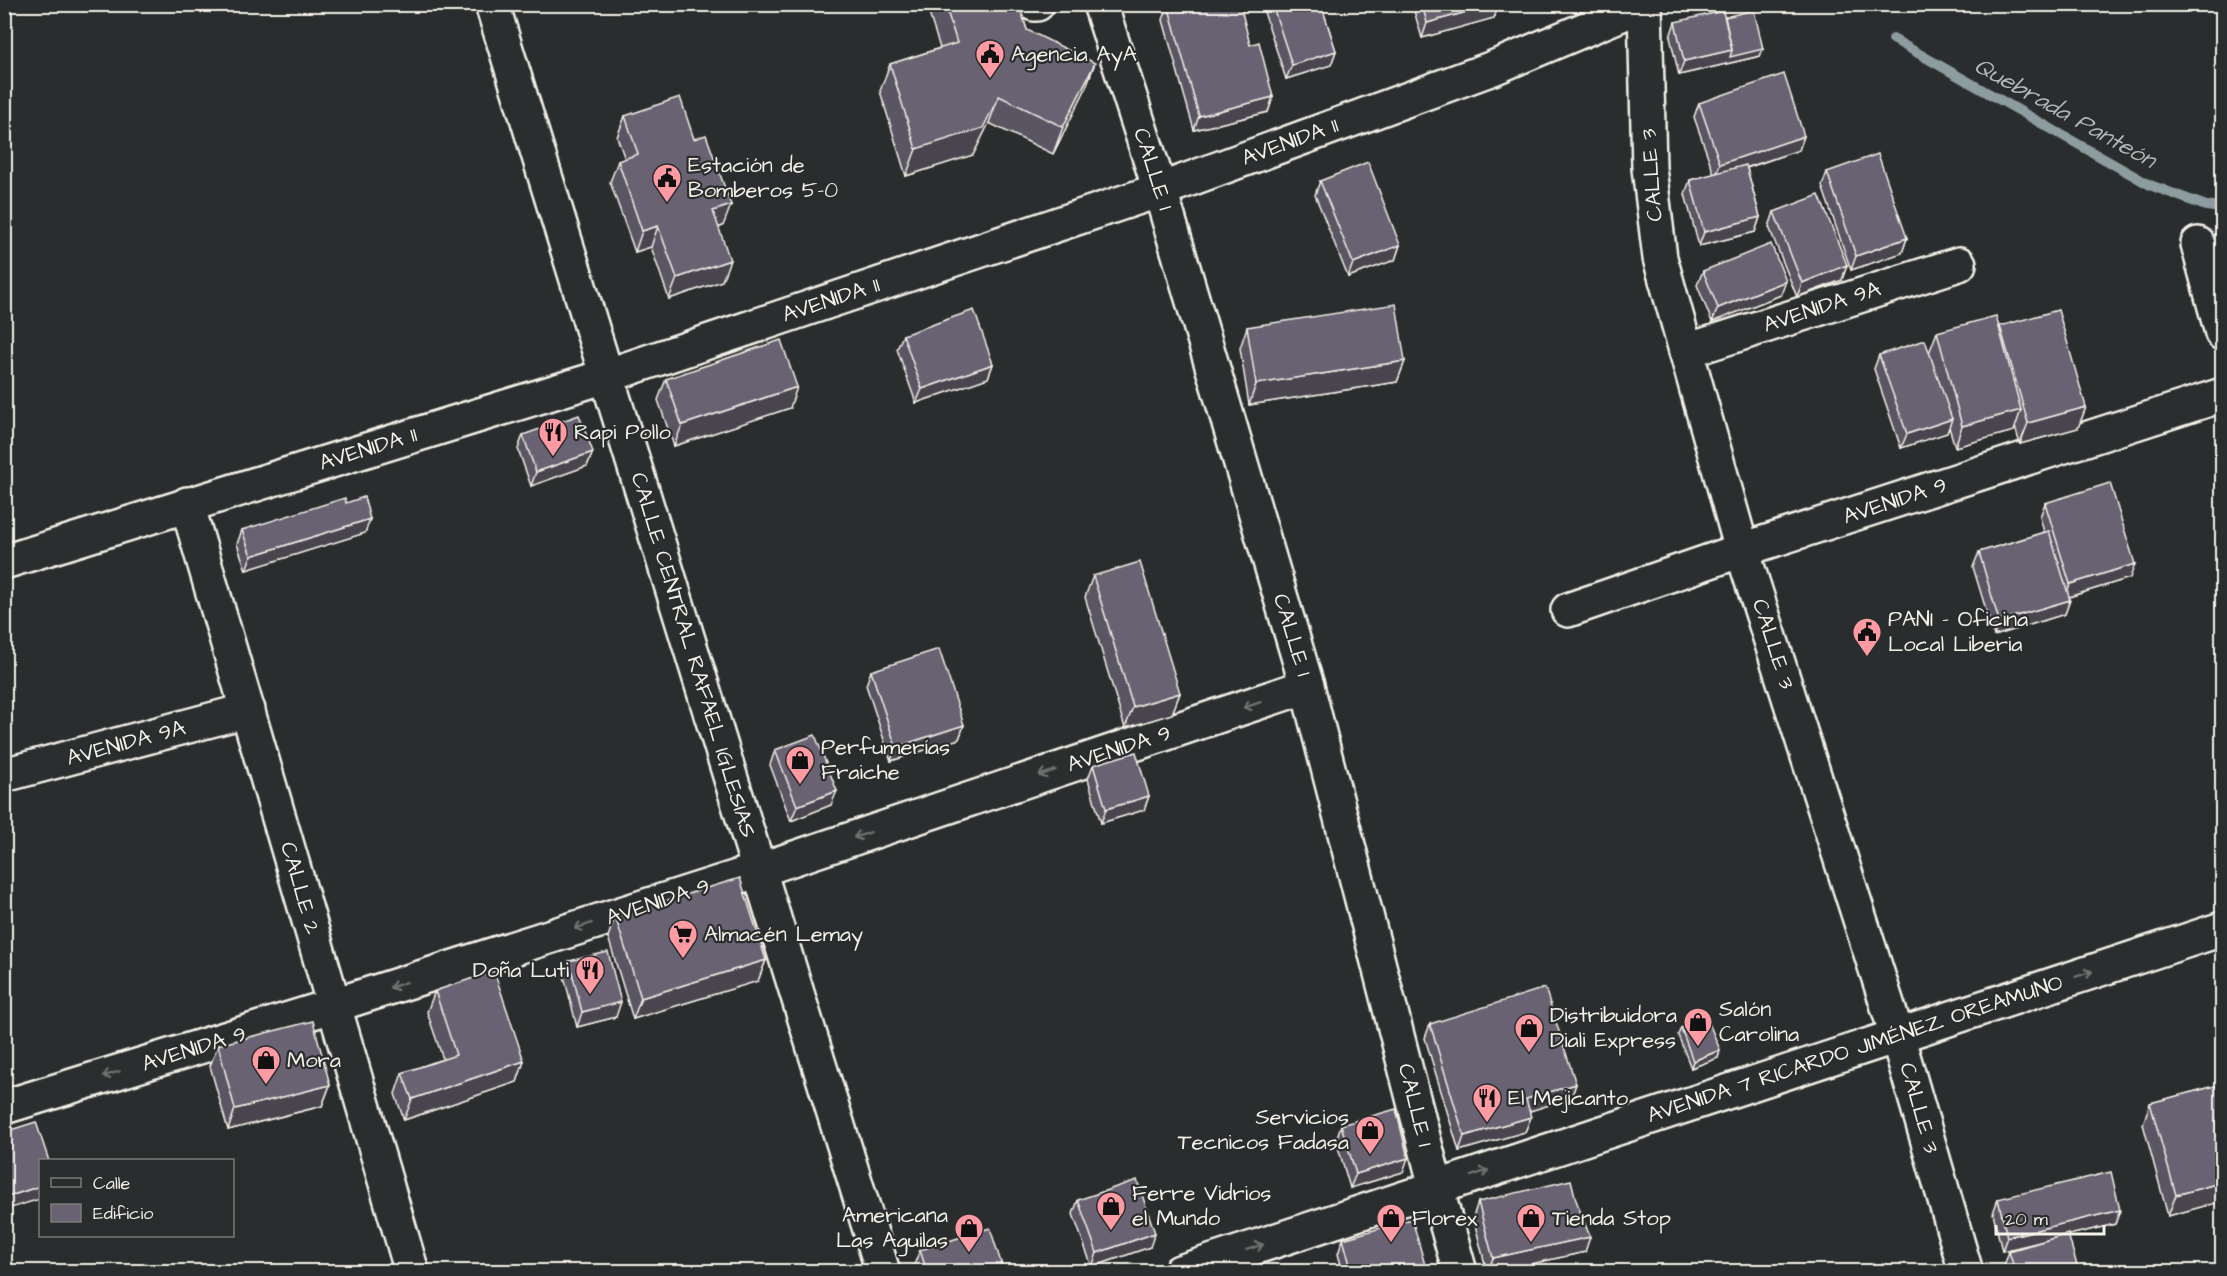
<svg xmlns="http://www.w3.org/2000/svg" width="2227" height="1276" font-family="'Architects Daughter',sans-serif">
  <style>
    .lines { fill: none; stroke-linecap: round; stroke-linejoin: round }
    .stream { stroke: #8d9c9f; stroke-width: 10 }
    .minor-casing { stroke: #f4f1e8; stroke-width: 38 }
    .minor { stroke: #2a2d2e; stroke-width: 33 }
    .wall { fill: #5a5463; stroke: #f4f1e8; stroke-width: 1.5 }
    .shaded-wall { fill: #4a4550; stroke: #f4f1e8; stroke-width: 1.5 }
    .building { fill: #696273; stroke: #f4f1e8; stroke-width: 1.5 }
    .oneway { stroke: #71726f }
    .labels { text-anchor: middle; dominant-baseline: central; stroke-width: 4.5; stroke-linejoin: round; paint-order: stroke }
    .poi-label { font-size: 22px; fill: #f4f1e8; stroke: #2a2d2e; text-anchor: start }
    .street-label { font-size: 22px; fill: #f4f1e8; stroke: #2a2d2e }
    .water-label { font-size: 24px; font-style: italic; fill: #b0b9b7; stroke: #2a2d2e }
  </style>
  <rect width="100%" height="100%" fill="#2a2d2e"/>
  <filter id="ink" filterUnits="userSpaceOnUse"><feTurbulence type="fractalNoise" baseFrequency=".0167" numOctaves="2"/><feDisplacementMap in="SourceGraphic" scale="12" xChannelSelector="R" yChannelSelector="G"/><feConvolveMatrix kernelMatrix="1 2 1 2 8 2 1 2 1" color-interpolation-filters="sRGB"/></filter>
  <g filter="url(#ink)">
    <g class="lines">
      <!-- stream -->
      <polyline class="stream" points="1893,39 2150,185 2206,206 2222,208"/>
      <!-- minor casing -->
      <g class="minor-casing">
        <g id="minor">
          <polyline points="492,4 883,1272"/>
          <polyline points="1034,4 1037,4"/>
          <polyline points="1100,4 1160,190 1307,686 1436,1187 1460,1272"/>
          <polyline points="1645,5 1649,168 1660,258 1742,550 1897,1035 1966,1272"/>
          <polyline points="2198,244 2222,333"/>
          <polyline points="1686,351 1959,264"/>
          <polyline points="187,504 412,1272"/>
          <polyline points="4,562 606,376 1160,190 1493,68 1645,4"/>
          <polyline points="1568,610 1742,550 2222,395"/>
          <polyline points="4,775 248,710"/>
          <polyline points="4,1107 335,1005 759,870 1307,686"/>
          <polyline points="1180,1272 2222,929"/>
        </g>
      </g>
      <!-- minor -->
      <use href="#minor" class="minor"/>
    </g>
    <!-- wall -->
    <g class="wall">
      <polygon points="926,4 1019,4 1027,30 1085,90 1053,154 989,123 973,155 906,176 880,91 890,64 940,48"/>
      <polygon points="1267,4 1321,4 1336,51 1331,65 1286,79 1264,12"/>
      <polygon points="1412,4 1499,4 1494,18 1422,38"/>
      <polygon points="1168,5 1250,45 1273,97 1268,112 1194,130 1163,20"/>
      <polygon points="1725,17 1763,49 1760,56 1679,75 1670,37 1675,22"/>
      <polygon points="1699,103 1804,136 1799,150 1747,168 1760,217 1755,232 1699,246 1685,194 1690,180 1714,174 1694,117"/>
      <polygon points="625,116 723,226 718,228 722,281 669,299 651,247 635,252 610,182 618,161 625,159 617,137"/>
      <polygon points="1827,172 1907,238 1902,253 1851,270 1822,186"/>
      <polygon points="1320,181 1400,245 1395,260 1348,277 1315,195"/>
      <polygon points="1774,212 1847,265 1842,280 1797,297 1769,227"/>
      <polygon points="1703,271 1781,295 1712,322 1697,285"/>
      <polygon points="2000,326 2086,407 2078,428 2020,444 2015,427 2014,431 1955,447 1949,427 1947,433 1901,448 1874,369 1879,355 1929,353 1937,332 1999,328"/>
      <polygon points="1247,327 1405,361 1397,382 1249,405 1240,348"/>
      <polygon points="903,335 993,364 988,378 916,403 897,349"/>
      <polygon points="666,379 790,408 674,446 658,400"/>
      <polygon points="523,435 593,452 587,466 531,486 518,449"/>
      <polygon points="346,503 370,519 365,533 246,570 237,544 242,530"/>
      <polygon points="2045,503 2130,578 2069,597 2070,600 2065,614 1994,636 1973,567 1979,552 2044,532 2040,517"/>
      <polygon points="1093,576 1180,693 1172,714 1125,728 1085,597"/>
      <polygon points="871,671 964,725 959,739 891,761 866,685"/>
      <polygon points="775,750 831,805 791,821 770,765"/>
      <polygon points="1093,765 1149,796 1144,810 1101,823 1088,779"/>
      <polygon points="615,916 766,960 758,981 633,1019 608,937"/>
      <polygon points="569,961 616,1017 577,1027 564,976"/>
      <polygon points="435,991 524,1061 517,1082 404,1120 395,1094 402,1073 443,1059 427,1012"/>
      <polygon points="1430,1024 1576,1084 1571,1098 1529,1111 1531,1117 1525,1132 1459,1151 1425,1038"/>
      <polygon points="1681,1028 1720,1050 1718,1058 1691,1068 1678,1035"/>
      <polygon points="218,1045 330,1085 322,1106 228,1130 210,1066"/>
      <polygon points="2223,1084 2223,1201 2168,1216 2143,1124 2150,1103"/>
      <polygon points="1341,1125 1403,1172 1350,1188 1336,1140"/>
      <polygon points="1998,1199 2120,1210 2115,1224 2068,1235 2077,1272 2005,1272 2004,1266 2009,1251 2042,1242 2002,1251 1993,1213"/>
      <polygon points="1078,1200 1150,1247 1092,1267 1073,1214"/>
      <polygon points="1478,1202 1585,1252 1494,1272 1487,1272 1473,1217"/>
      <polygon points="1343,1239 1427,1272 1343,1272 1338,1254"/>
      <polygon points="920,1250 1004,1272 917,1272 914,1265"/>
    </g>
    <!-- shaded-wall -->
    <g class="shaded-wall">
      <polygon points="1495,4 1499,4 1494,18 1422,38 1427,23"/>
      <polygon points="1763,49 1760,56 1679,75 1684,61 1732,50"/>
      <polygon points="1336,51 1331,65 1286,79 1292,65"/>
      <polygon points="1095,63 1085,90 1053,154 1063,127"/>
      <polygon points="999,96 989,123 973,155 906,176 916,149"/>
      <polygon points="1273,97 1268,112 1194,130 1199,116"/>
      <polygon points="1804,136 1799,150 1715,178 1720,164"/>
      <polygon points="731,205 723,226 705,232 713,211"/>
      <polygon points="1760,217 1755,232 1699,246 1704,232"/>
      <polygon points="658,226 651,247 635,252 642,231"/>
      <polygon points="1907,238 1902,253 1851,270 1856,256"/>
      <polygon points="1400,245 1395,260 1348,277 1353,263"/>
      <polygon points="730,260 722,281 669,299 677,278"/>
      <polygon points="1847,265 1842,280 1797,297 1802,283"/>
      <polygon points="1786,281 1781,295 1712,322 1718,308"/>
      <polygon points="1405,361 1397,382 1249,405 1256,384"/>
      <polygon points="993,364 988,378 916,403 922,389"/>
      <polygon points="797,387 790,408 674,446 682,425"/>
      <polygon points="2086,407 2078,428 2020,444 2028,423"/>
      <polygon points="2021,410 2014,431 1955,447 1962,426"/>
      <polygon points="1952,419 1947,433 1901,448 1907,434"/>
      <polygon points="593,452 587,466 531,486 536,472"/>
      <polygon points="370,519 365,533 246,570 251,556"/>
      <polygon points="2135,564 2130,578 2065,598 2070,584"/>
      <polygon points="2070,600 2065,614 1994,636 1999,621"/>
      <polygon points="1180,693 1172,714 1125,728 1133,707"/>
      <polygon points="964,725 959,739 891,761 896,747"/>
      <polygon points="837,791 831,805 791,821 797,806"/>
      <polygon points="1149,796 1144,810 1101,823 1106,809"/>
      <polygon points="766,960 758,981 633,1019 641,998"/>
      <polygon points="621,1002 616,1017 577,1027 582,1012"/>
      <polygon points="1720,1050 1718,1058 1691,1068 1693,1061"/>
      <polygon points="524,1061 517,1082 404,1120 412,1099"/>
      <polygon points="1576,1084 1571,1098 1521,1114 1526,1099"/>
      <polygon points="330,1085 322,1106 228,1130 235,1109"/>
      <polygon points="1531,1117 1525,1132 1459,1151 1464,1136"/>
      <polygon points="1408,1158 1403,1172 1350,1188 1356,1174"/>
      <polygon points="2223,1182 2223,1201 2168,1216 2176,1195"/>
      <polygon points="40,1186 40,1199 4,1210 4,1198"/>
      <polygon points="2120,1210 2115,1224 2002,1251 2007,1237"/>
      <polygon points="1155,1233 1150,1247 1092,1267 1097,1253"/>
      <polygon points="1590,1237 1585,1252 1494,1272 1488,1272 1493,1258"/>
    </g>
    <!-- building -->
    <g class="building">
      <polygon points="945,4 1019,4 1027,30 1095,63 1063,127 999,96 983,128 916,149 890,64 957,43"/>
      <polygon points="1171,4 1240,4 1250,45 1259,42 1273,97 1199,116 1168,5"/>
      <polygon points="1272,4 1321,4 1336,51 1292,65"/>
      <polygon points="1422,4 1495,4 1427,23"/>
      <polygon points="1754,10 1763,49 1730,57 1732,50 1725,17"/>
      <polygon points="1723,11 1732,50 1684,61 1675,22"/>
      <polygon points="1784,74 1804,136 1720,164 1699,103"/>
      <polygon points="680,97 694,139 706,135 731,205 713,211 730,260 677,278 658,226 642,231 618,161 638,154 625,116"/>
      <polygon points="1878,154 1907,238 1856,256 1827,172"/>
      <polygon points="1368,162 1400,245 1353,263 1320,181"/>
      <polygon points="1746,165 1760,217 1704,232 1690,180"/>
      <polygon points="1819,195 1847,265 1802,283 1774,212"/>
      <polygon points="1771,244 1786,281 1718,308 1703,271"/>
      <polygon points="1396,304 1405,361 1256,384 1247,327"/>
      <polygon points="974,310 993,364 922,389 903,335"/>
      <polygon points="2058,310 2086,407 2028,423 2000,326"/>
      <polygon points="1996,316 2021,410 1962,426 1937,332"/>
      <polygon points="781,340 797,387 682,425 666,379"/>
      <polygon points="1925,340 1952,419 1907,434 1879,355"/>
      <polygon points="579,415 593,452 536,472 523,435"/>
      <polygon points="2110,483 2135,564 2070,584 2045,503"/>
      <polygon points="364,497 370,519 251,556 242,530 345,498 346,503"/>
      <polygon points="2049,531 2070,600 1999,621 1979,552"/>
      <polygon points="1140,562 1180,693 1133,707 1093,576"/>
      <polygon points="939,649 964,725 896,747 871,671"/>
      <polygon points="815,735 837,791 797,806 775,750"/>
      <polygon points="1136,752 1149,796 1106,809 1093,765"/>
      <polygon points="740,878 766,960 641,998 615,916"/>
      <polygon points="608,952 621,1002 582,1012 569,961"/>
      <polygon points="494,971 524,1061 412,1099 402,1073 456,1055 435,991"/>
      <polygon points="1545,988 1576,1084 1526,1099 1531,1117 1464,1136 1430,1024"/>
      <polygon points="1707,1018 1720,1050 1693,1061 1681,1028"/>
      <polygon points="313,1021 330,1085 235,1109 218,1045"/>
      <polygon points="2223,1084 2223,1182 2176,1195 2150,1103"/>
      <polygon points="1396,1109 1408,1158 1356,1174 1341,1125"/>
      <polygon points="36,1122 49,1161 40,1161 40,1186 4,1198 4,1132"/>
      <polygon points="2111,1172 2120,1210 2007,1237 1998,1199"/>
      <polygon points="1137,1180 1155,1233 1097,1253 1078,1200"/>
      <polygon points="1571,1180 1576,1200 1590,1237 1493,1258 1478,1202"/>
      <polygon points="1412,1219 1427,1272 1352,1272 1343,1239"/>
      <polygon points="990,1228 1004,1272 927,1272 920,1250"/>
      <polygon points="2068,1234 2078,1269 2069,1272 2015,1272 2009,1251"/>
    </g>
    <!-- one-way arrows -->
    <defs><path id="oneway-shaft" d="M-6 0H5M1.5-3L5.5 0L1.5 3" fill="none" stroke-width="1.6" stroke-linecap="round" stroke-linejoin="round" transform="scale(1.5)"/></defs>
    <g class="oneway">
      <use href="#oneway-shaft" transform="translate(1252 705) rotate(162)"/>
      <use href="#oneway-shaft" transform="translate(1047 773) rotate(162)"/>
      <use href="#oneway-shaft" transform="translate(862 835) rotate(162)"/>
      <use href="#oneway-shaft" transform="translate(583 926) rotate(162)"/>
      <use href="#oneway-shaft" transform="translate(2084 974) rotate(-18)"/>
      <use href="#oneway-shaft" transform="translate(398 985) rotate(162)"/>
      <use href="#oneway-shaft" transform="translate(111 1074) rotate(163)"/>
      <use href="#oneway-shaft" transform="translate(1480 1173) rotate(-18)"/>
      <use href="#oneway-shaft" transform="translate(1255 1247) rotate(-18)"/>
    </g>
  </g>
  <!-- icons -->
  <defs>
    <g id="civic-pin" transform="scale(1.5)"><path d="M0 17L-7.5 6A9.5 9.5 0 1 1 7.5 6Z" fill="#ff9aa2" stroke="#2a2d2e"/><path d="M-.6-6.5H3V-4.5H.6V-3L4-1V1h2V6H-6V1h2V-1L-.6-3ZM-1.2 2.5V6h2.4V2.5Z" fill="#111"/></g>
    <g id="restaurant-pin" transform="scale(1.5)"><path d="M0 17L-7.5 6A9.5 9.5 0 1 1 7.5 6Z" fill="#ff9aa2" stroke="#2a2d2e"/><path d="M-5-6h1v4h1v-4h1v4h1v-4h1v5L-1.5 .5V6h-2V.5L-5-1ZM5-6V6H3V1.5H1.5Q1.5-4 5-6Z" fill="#111"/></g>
    <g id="shop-pin" transform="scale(1.5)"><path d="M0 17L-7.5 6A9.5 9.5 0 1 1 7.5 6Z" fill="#ff9aa2" stroke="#2a2d2e"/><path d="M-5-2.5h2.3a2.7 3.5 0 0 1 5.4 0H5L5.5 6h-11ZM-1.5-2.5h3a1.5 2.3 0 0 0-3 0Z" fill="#111"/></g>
    <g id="supermarket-pin" transform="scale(1.5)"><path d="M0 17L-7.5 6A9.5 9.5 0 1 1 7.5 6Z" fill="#ff9aa2" stroke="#2a2d2e"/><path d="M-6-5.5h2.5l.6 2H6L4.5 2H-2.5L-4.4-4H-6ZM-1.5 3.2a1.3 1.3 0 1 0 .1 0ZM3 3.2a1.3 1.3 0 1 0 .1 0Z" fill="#111"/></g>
  </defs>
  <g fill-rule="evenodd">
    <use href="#civic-pin" x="990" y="54"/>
    <use href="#civic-pin" x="667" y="178"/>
    <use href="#restaurant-pin" x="553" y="432"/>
    <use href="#civic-pin" x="1867" y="632"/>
    <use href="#shop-pin" x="800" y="760"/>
    <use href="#supermarket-pin" x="683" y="934"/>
    <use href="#restaurant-pin" x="590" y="970"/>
    <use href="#shop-pin" x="1698" y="1022"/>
    <use href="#shop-pin" x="1529" y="1028"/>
    <use href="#shop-pin" x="266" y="1060"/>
    <use href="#restaurant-pin" x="1487" y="1098"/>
    <use href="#shop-pin" x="1370" y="1130"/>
    <use href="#shop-pin" x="1111" y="1206"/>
    <use href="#shop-pin" x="1391" y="1218"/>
    <use href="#shop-pin" x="1531" y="1218"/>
    <use href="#shop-pin" x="969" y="1228"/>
  </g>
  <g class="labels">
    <!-- poi labels -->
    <g class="poi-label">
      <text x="1011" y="54">Agencia AyA</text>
      <text x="688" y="165">Estación de<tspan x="688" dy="25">Bomberos 5-0</tspan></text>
      <text x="574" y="432">Rapi Pollo</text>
      <text x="1888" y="619">PANI - Oficina<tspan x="1888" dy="25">Local Liberia</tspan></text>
      <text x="821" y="747">Perfumerías<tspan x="821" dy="25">Fraiche</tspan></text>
      <text x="704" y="934">Almacén Lemay</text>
      <text x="569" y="970" text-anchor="end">Doña Luti</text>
      <text x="1719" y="1009">Salón<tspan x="1719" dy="25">Carolina</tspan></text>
      <text x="1550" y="1015">Distribuidora<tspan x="1550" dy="25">Diali Express</tspan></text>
      <text x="287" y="1060">Mora</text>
      <text x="1508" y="1098">El Mejicanto</text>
      <text x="1349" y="1117" text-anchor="end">Servicios<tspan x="1349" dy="25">Tecnicos Fadasa</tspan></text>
      <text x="1132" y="1193">Ferre Vidrios<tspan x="1132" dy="25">el Mundo</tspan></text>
      <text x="948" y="1215" text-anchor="end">Americana<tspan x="948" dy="25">Las Aguilas</tspan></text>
      <text x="1412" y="1218">Florex</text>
      <text x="1552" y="1218">Tienda Stop</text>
    </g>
    <!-- street labels -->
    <g class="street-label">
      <text transform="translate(1290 142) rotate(-20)">AVENIDA 11</text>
      <text transform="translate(1153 169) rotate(72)">CALLE 1</text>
      <text transform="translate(1652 175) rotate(-94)">CALLE 3</text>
      <text transform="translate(831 300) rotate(-18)">AVENIDA 11</text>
      <text transform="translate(1822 307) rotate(-18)">AVENIDA 9A</text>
      <text transform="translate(368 449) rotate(-17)">AVENIDA 11</text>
      <text transform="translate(1895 501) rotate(-18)">AVENIDA 9</text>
      <text transform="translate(1292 635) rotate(73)">CALLE 1</text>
      <text transform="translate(1773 644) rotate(72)">CALLE 3</text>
      <text transform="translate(693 655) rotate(73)">CALLE CENTRAL RAFAEL IGLESIAS</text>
      <text transform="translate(126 743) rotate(-15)">AVENIDA 9A</text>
      <text transform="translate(1119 749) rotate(-18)">AVENIDA 9</text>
      <text transform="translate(300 888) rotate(74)">CALLE 2</text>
      <text transform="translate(658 902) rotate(-18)">AVENIDA 9</text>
      <text transform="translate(194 1049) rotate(-17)">AVENIDA 9</text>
      <text transform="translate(1855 1049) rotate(-18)">AVENIDA 7 RICARDO JIMÉNEZ OREAMUNO</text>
      <text transform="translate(1415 1105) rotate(76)">CALLE 1</text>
      <text transform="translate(1919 1108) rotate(74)">CALLE 3</text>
    </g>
    <!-- water labels -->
    <g class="water-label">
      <text transform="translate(2065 113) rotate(29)">Quebrada Panteón</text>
    </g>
  </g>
  <!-- margin -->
  <rect width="2227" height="1276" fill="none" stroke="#2a2d2e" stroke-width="24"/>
  <rect x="12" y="12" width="2203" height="1252" fill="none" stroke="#f4f1e8" stroke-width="2" filter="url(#ink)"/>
  <!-- legend -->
  <rect x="39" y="1159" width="195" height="78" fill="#2a2d2e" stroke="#7b7b78" stroke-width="1.5"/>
  <rect x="51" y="1178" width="30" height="9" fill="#2a2d2e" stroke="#7b7b78" stroke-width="1.5"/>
  <text x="93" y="1189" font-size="18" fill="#f4f1e8">Calle</text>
  <rect x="51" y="1204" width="30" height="18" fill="#696273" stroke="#7b7b78" stroke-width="1.5"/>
  <text x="93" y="1219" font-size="18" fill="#f4f1e8">Edificio</text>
  <!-- scale -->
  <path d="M1996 1225v9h108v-9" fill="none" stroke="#f4f1e8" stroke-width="3"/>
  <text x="2005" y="1225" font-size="18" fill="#f4f1e8" stroke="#2a2d2e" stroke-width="4.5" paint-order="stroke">20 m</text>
</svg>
